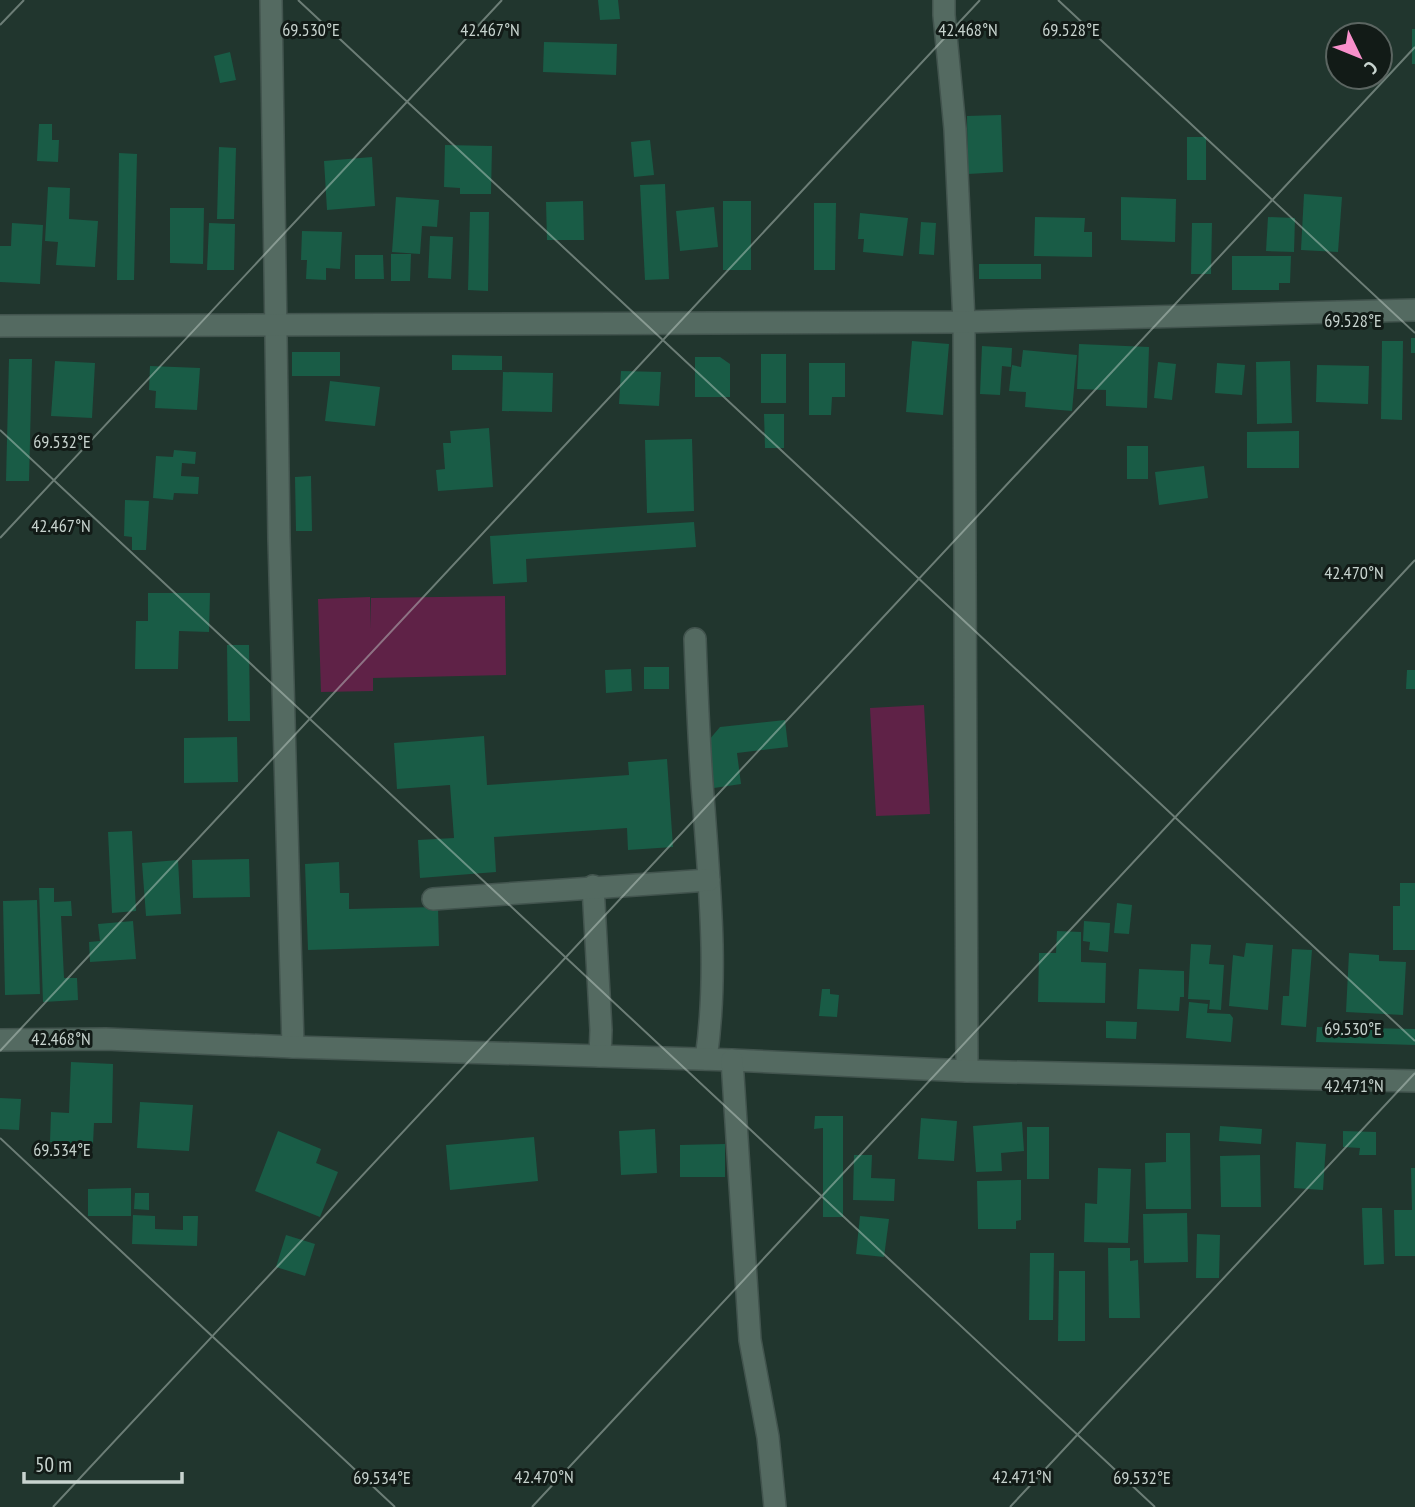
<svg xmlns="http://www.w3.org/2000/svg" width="1415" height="1507" font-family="'PT Sans Narrow',sans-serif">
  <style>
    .green { fill: #5f2247 }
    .building { fill: #195c46 }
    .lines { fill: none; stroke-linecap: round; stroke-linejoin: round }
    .minor-casing { stroke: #42544e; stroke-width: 24 }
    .minor { stroke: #546a61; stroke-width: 21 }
    .ticks { fill: none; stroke: #c8d4cf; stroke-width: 2; stroke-opacity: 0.45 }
    .ticks-label { font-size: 18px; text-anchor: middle; fill: #c8d4cf; stroke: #121b17; stroke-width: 6; stroke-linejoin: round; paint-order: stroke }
  </style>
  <rect width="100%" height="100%" fill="#21362e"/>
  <!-- green -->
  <g class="green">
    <polygon points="505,596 506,675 373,678 373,691 321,692 318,599 370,597 371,629 371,598"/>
    <polygon points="924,705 930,814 876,816 870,708"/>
  </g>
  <!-- building -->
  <g class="building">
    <polygon points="598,0 618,0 620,19 600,20"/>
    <rect x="1412" y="29" width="3" height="35"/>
    <polygon points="544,42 617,44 616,75 543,72"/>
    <polygon points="230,52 236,80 220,83 214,56"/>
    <polygon points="1001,115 1003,172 968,174 967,116"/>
    <polygon points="39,124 52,124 52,140 59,140 58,162 37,161"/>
    <rect x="1187" y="137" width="19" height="43"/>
    <polygon points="650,140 654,175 634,177 631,142"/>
    <polygon points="445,145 492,146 491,194 460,194 460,188 444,187"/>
    <polygon points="219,147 236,148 234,219 217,219"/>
    <polygon points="119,153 137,154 134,280 117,280"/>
    <polygon points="372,157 375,206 327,210 324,161"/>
    <polygon points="665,184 669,279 645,280 640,185"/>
    <polygon points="48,187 70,188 69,219 98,221 95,267 56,265 58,242 45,241"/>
    <polygon points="1304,194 1342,197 1338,252 1301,250"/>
    <polygon points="396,197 439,200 437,227 422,226 420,254 392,252"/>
    <polygon points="1121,197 1176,199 1175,242 1121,240"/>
    <polygon points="583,201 584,240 547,240 546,202"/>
    <rect x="723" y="201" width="28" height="69"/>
    <polygon points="814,203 836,203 835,270 814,270"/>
    <polygon points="714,207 718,247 680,251 676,211"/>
    <polygon points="170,208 204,208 203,264 170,263"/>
    <polygon points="470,212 489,212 488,291 468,290"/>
    <polygon points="860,213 908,218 903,256 863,252 864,239 858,239"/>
    <polygon points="1035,217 1085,218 1084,232 1092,232 1092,257 1034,256"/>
    <polygon points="1268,217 1295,218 1294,252 1266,251"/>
    <polygon points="921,222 936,223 934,255 919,254"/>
    <polygon points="12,223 43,225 40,284 0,282 0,246 11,246"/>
    <polygon points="209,223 235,224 234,270 207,270"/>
    <polygon points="1192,223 1212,223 1211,274 1191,274"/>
    <polygon points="302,231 342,232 340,269 326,268 326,280 306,279 307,260 301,260"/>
    <polygon points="430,236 453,237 451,279 428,278"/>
    <polygon points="391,254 411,254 410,281 391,281"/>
    <polygon points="355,255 383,255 384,279 355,279"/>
    <polygon points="1232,256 1291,256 1290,283 1279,283 1279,290 1232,290"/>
    <rect x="979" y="264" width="62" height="15"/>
    <rect x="1411" y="338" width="4" height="15"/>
    <polygon points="912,341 949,344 943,415 906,412"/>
    <polygon points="1382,341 1403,341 1402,420 1381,419"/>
    <polygon points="1079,344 1149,347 1147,408 1106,406 1106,390 1077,389"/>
    <polygon points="982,346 1012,348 1011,367 1002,366 1000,395 980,394"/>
    <polygon points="1023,350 1077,355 1072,411 1025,407 1026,392 1009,391 1012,365 1021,367"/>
    <rect x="292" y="352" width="48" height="24"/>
    <rect x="761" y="354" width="25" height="49"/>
    <polygon points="452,355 502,356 502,370 452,370"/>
    <polygon points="695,357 720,357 730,364 730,397 695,397"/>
    <polygon points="9,359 32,359 29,481 6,481"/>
    <polygon points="55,361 95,363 92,418 51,416"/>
    <polygon points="1290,361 1292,423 1257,424 1256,362"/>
    <polygon points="1158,362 1176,364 1172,400 1154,398"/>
    <polygon points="809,363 845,363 845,397 832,397 831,415 809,415"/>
    <polygon points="1217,363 1245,365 1242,395 1215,393"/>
    <polygon points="1317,365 1369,366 1368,404 1316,402"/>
    <polygon points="150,366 200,368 197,410 155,408 156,391 149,390"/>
    <polygon points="621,371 661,372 659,406 619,404"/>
    <polygon points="503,372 553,373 552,412 502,411"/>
    <polygon points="330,381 380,387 375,426 325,421"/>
    <polygon points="764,414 784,414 784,448 765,448"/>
    <polygon points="489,428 493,487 438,491 436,470 445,469 443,443 451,443 450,431"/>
    <polygon points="1299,431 1299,468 1247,468 1247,432"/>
    <polygon points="692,439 694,511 647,513 645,440"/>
    <rect x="1127" y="446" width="21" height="33"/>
    <polygon points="174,450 196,452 195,464 182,463 181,476 199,477 198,494 174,493 173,500 153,498 156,456 173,457"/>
    <polygon points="1204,466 1208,498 1159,505 1155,472"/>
    <polygon points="311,476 312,531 296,531 295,477"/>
    <polygon points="125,500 149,501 146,550 132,550 132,537 124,536"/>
    <polygon points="694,522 696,547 526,559 527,582 493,584 490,536"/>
    <polygon points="148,593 210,593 209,632 179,631 178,669 135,669 136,621 148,621"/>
    <polygon points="227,645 249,645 250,721 228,721"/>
    <rect x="644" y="667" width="25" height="22"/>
    <polygon points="631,669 632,691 606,693 605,670"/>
    <polygon points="1407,670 1415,670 1415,689 1406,689"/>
    <polygon points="785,720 788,747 737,753 741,784 714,788 709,740 720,727"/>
    <polygon points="484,736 487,785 629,775 628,762 667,759 673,847 628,850 627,828 494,837 496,872 420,878 418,840 454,838 450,785 397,789 394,743"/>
    <polygon points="237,737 238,782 184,783 184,738"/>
    <polygon points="132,831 136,911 112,913 108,832"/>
    <polygon points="249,859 250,897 193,898 192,860"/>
    <polygon points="178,860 181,914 146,916 142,863"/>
    <polygon points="339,862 340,893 349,893 349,909 438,907 439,946 308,950 305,864"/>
    <polygon points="1400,883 1415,883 1415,950 1393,950 1393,906 1400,906"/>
    <polygon points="39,888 54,888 54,902 71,901 72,916 61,916 64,978 77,978 78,1000 43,1002"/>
    <polygon points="37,900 40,994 5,995 3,901"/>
    <polygon points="1117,903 1132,905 1129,934 1114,933"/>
    <polygon points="133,921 136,959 90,962 89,942 100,941 98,924"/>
    <polygon points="1084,921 1110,923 1108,952 1089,950 1090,942 1083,941"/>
    <polygon points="1057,931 1081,932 1081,962 1106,963 1105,1003 1038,1002 1039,953 1056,953"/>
    <polygon points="1246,943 1273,945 1268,1010 1229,1006 1233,955 1244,957"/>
    <polygon points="1191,944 1211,945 1209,964 1224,965 1221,1010 1209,1009 1210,1000 1188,999"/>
    <polygon points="1292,949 1312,950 1306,1027 1281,1025 1283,996 1289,996"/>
    <polygon points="1349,953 1379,955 1379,961 1406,962 1403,1015 1346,1012"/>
    <polygon points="1139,969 1184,971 1184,997 1180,997 1179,1011 1137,1009"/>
    <polygon points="822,989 830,989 830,994 839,995 837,1017 819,1016"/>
    <polygon points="1189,1002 1208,1004 1207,1013 1230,1014 1233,1018 1231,1042 1186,1038"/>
    <polygon points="1106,1021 1137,1022 1136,1039 1106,1038"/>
    <polygon points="1317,1027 1415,1029 1415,1045 1316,1042"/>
    <polygon points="71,1062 113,1064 112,1123 94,1123 93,1144 50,1142 51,1112 69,1113"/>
    <polygon points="0,1098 21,1099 19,1130 0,1129"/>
    <polygon points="140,1102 193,1105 189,1151 137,1148"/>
    <polygon points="815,1116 843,1116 843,1217 823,1217 823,1128 814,1129"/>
    <polygon points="921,1118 957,1121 954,1161 918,1159"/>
    <polygon points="1022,1122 1024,1151 1001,1153 1002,1171 976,1172 973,1126"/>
    <polygon points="1220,1126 1262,1129 1261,1144 1219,1141"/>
    <rect x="1027" y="1127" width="22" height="52"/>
    <polygon points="655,1129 657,1173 621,1175 619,1131"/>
    <polygon points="278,1131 321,1149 316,1163 338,1172 320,1217 255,1191"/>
    <polygon points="1343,1131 1376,1132 1376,1155 1359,1155 1360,1148 1343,1147"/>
    <polygon points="1166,1133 1190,1133 1191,1209 1146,1209 1145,1163 1166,1162"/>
    <polygon points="534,1137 538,1181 450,1190 446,1145"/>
    <polygon points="1296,1142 1326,1144 1323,1190 1294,1188"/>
    <polygon points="725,1144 725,1177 680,1177 680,1145"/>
    <polygon points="854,1155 872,1155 871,1178 895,1179 894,1201 853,1200"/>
    <polygon points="1260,1155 1261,1207 1221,1207 1220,1156"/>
    <polygon points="1098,1168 1131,1169 1128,1243 1084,1242 1085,1203 1097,1204"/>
    <polygon points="1411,1168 1415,1168 1415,1256 1395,1256 1394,1210 1412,1210"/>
    <polygon points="1021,1180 1021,1220 1016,1221 1016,1229 978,1229 977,1181"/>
    <polygon points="131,1188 131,1216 88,1216 88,1189"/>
    <polygon points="135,1193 149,1193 149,1210 134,1209"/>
    <polygon points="1362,1208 1382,1208 1384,1264 1364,1265"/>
    <polygon points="1187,1213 1188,1262 1144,1263 1143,1214"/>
    <polygon points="133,1215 155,1216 155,1229 183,1230 183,1216 198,1216 197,1246 132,1244"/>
    <polygon points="860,1216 889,1219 884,1257 856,1254"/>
    <polygon points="1197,1234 1220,1235 1219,1278 1196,1278"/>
    <polygon points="286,1235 315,1244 305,1276 276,1267"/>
    <polygon points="1108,1248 1130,1248 1130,1261 1138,1260 1140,1318 1109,1318"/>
    <polygon points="1030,1253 1054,1253 1053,1320 1029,1320"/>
    <polygon points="1059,1271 1085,1271 1085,1341 1058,1341"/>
  </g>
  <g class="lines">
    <!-- minor casing -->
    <g class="minor-casing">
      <g id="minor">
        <polyline points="271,0 279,539 293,1047"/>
        <polyline points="944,0 944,15 955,129 964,322 967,1071"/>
        <polyline points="0,326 964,322 1415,310"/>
        <path d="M695,639C697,696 699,752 704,809C710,892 718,977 706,1059"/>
        <polyline points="593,886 601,1030 600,1056"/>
        <polyline points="433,899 709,880"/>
        <polyline points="0,1040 106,1039 293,1047 732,1060 967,1071 1415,1081"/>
        <polyline points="732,1060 750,1340 768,1437 775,1507"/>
      </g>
    </g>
    <!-- minor -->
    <use href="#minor" class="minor"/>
  </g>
  <!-- ticks -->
  <path class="ticks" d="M298,0L1415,1041M1058,0L1415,333M0,25L24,0M0,430L1155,1507M0,538L502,0M0,1051L980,0M0,1138L395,1507M53,1507L1415,47M532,1507L1415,560M1010,1507L1415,1073"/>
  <g class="ticks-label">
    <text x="311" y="36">69.530°E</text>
    <text x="1071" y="36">69.528°E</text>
    <text x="490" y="36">42.467°N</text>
    <text x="968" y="36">42.468°N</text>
    <text x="1353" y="327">69.528°E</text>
    <text x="62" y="448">69.532°E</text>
    <text x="61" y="532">42.467°N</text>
    <text x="1354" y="579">42.470°N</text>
    <text x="1353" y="1035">69.530°E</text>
    <text x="61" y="1045">42.468°N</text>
    <text x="1354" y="1092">42.471°N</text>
    <text x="62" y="1156">69.534°E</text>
    <text x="544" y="1483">42.470°N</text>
    <text x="1022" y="1483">42.471°N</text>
    <text x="382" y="1484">69.534°E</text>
    <text x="1142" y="1484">69.532°E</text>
  </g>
  <!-- north arrow -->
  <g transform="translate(1359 56) rotate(133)"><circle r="33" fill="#121b17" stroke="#5b6561" stroke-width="2"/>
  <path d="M0-5L12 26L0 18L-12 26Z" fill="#f890cb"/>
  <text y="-10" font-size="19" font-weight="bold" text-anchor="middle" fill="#c8d4cf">С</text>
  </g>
  <!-- scale -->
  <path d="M24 1472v10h158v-10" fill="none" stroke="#c8d4cf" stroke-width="3.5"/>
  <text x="35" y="1472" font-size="21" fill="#c8d4cf" stroke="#121b17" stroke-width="5" paint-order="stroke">50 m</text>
</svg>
